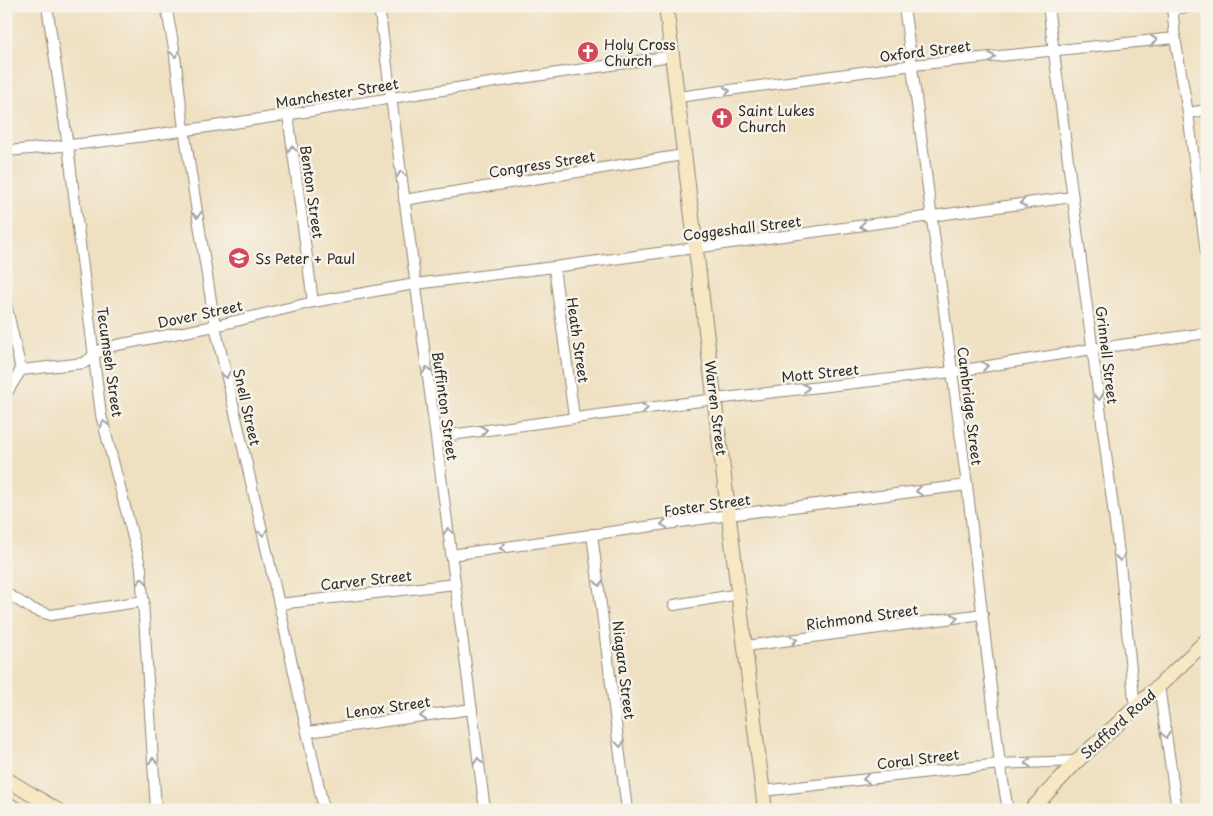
<svg xmlns="http://www.w3.org/2000/svg" width="1213" height="816" font-family="'Playpen Sans',sans-serif">
  <style>
    .lines { fill: none; stroke-linecap: round; stroke-linejoin: round }
    .street-casing { stroke: #8d8676; stroke-width: 12 }
    .secondary-casing { stroke: #8d8676; stroke-width: 16 }
    .street { stroke: #fff; stroke-width: 10 }
    .secondary { stroke: #f7e8c3; stroke-width: 14 }
    .oneway { stroke: #a0a0a0 }
    .labels { text-anchor: middle; dominant-baseline: central; stroke-width: 5; stroke-linejoin: round; paint-order: stroke }
    .poi-label { font-size: 14px; fill: #2b2b2b; stroke: #f7f3e8; text-anchor: start }
    .street-label { font-size: 14px; fill: #2b2b2b; stroke: #f7f3e8 }
  </style>
  <rect width="100%" height="100%" fill="#f7f3e8"/>
  <filter id="ink" filterUnits="userSpaceOnUse"><feTurbulence type="fractalNoise" baseFrequency=".02" numOctaves="2"/><feDisplacementMap in="SourceGraphic" scale="10" xChannelSelector="R" yChannelSelector="G"/><feConvolveMatrix kernelMatrix="1 2 1 2 8 2 1 2 1" color-interpolation-filters="sRGB"/></filter>
  <filter id="wash" filterUnits="userSpaceOnUse"><feTurbulence type="fractalNoise" baseFrequency=".0096" numOctaves="4" result="noise"/><feDisplacementMap in="SourceGraphic" scale="20" xChannelSelector="R" yChannelSelector="G"/><feGaussianBlur stdDeviation="1.12" result="paint"/><feColorMatrix in="noise" values="0 0 0 0 0 0 0 0 0 0 0 0 0 0 0 0 0 1.4 0 .05"/><feComposite in="paint" operator="in"/></filter>
  <g filter="url(#wash)">
    <rect width="100%" height="100%" fill="#efe0c1"/>
  </g>
  <g filter="url(#ink)">
    <g class="lines">
      <!-- street casing -->
      <g class="street-casing">
        <g id="street">
          <polyline points="47,6 68,146 101,415 141,568 156,810"/>
          <polyline points="166,6 174,48 184,129 215,326 279,604 324,810"/>
          <polyline points="379,6 485,810"/>
          <polyline points="904,6 967,485 1000,764 1008,810"/>
          <polyline points="1048,6 1119,554 1135,708"/>
          <polyline points="1172,6 1175,38 1188,113 1207,260"/>
          <polyline points="1172,9 1196,6"/>
          <polyline points="678,97 913,65 1175,38"/>
          <polyline points="1188,113 1207,110"/>
          <polyline points="288,115 313,302"/>
          <path d="M6,151C135,141 264,118 392,98C485,83 579,70 672,56"/>
          <polyline points="404,200 683,155"/>
          <polyline points="554,267 574,417"/>
          <polyline points="6,304 21,370"/>
          <polyline points="6,394 21,370 84,363 102,349 117,345 215,326 313,302 415,284 554,267 1072,197"/>
          <polyline points="436,437 715,399 952,372 1092,349 1207,333"/>
          <polyline points="592,534 627,810"/>
          <polyline points="451,555 729,515 967,485"/>
          <polyline points="6,593 32,609 51,615 144,601"/>
          <polyline points="279,604 455,584"/>
          <polyline points="674,605 739,594"/>
          <polyline points="746,646 983,614"/>
          <polyline points="1159,686 1177,810"/>
          <polyline points="308,732 472,709"/>
          <polyline points="763,791 1000,764 1077,761"/>
        </g>
      </g>
      <!-- secondary casing -->
      <g class="secondary-casing">
        <g id="secondary">
          <polyline points="666,6 765,810"/>
          <polyline points="6,779 57,810"/>
          <polyline points="6,803 17,810"/>
          <polyline points="1031,810 1077,761 1159,686 1207,640"/>
        </g>
      </g>
      <!-- street -->
      <use href="#street" class="street"/>
      <!-- secondary -->
      <use href="#secondary" class="secondary"/>
    </g>
    <!-- one-way arrows -->
    <defs><path id="oneway-chevron" d="M-2-3.5L2.5 0L-2 3.5" fill="none" stroke-width="1.6" stroke-linecap="round" stroke-linejoin="round" transform="scale(1.25)"/></defs>
    <g class="oneway">
      <use href="#oneway-chevron" transform="translate(1154 40) rotate(-6)"/>
      <use href="#oneway-chevron" transform="translate(175 54) rotate(83)"/>
      <use href="#oneway-chevron" transform="translate(992 57) rotate(-6)"/>
      <use href="#oneway-chevron" transform="translate(727 91) rotate(-8)"/>
      <use href="#oneway-chevron" transform="translate(292 149) rotate(-98)"/>
      <use href="#oneway-chevron" transform="translate(401 174) rotate(-98)"/>
      <use href="#oneway-chevron" transform="translate(1023 203) rotate(172)"/>
      <use href="#oneway-chevron" transform="translate(197 215) rotate(83)"/>
      <use href="#oneway-chevron" transform="translate(863 226) rotate(173)"/>
      <use href="#oneway-chevron" transform="translate(985 366) rotate(-9)"/>
      <use href="#oneway-chevron" transform="translate(427 370) rotate(-98)"/>
      <use href="#oneway-chevron" transform="translate(226 375) rotate(77)"/>
      <use href="#oneway-chevron" transform="translate(806 388) rotate(-6)"/>
      <use href="#oneway-chevron" transform="translate(1099 397) rotate(82)"/>
      <use href="#oneway-chevron" transform="translate(645 408) rotate(-8)"/>
      <use href="#oneway-chevron" transform="translate(104 424) rotate(-106)"/>
      <use href="#oneway-chevron" transform="translate(484 430) rotate(-8)"/>
      <use href="#oneway-chevron" transform="translate(919 491) rotate(173)"/>
      <use href="#oneway-chevron" transform="translate(664 524) rotate(172)"/>
      <use href="#oneway-chevron" transform="translate(448 531) rotate(-97)"/>
      <use href="#oneway-chevron" transform="translate(263 533) rotate(77)"/>
      <use href="#oneway-chevron" transform="translate(503 548) rotate(172)"/>
      <use href="#oneway-chevron" transform="translate(1120 558) rotate(84)"/>
      <use href="#oneway-chevron" transform="translate(142 581) rotate(-95)"/>
      <use href="#oneway-chevron" transform="translate(599 583) rotate(83)"/>
      <use href="#oneway-chevron" transform="translate(955 618) rotate(-8)"/>
      <use href="#oneway-chevron" transform="translate(794 640) rotate(-8)"/>
      <use href="#oneway-chevron" transform="translate(423 716) rotate(172)"/>
      <use href="#oneway-chevron" transform="translate(1166 735) rotate(82)"/>
      <use href="#oneway-chevron" transform="translate(620 744) rotate(83)"/>
      <use href="#oneway-chevron" transform="translate(153 761) rotate(-93)"/>
      <use href="#oneway-chevron" transform="translate(478 761) rotate(-97)"/>
      <use href="#oneway-chevron" transform="translate(1028 763) rotate(178)"/>
      <use href="#oneway-chevron" transform="translate(866 779) rotate(173)"/>
    </g>
  </g>
  <!-- icons -->
  <defs>
    <g id="church-disc" transform="scale(1.125)"><circle r="9.5" fill="#d1495b" stroke="#f7f3e8"/><path d="M-1.2-6h2.4v3.5h3.3v2.4h-3.3V6h-2.4V-.1h-3.3v-2.4h3.3Z" fill="#fff"/></g>
    <g id="school-disc" transform="scale(1.125)"><circle r="9.5" fill="#d1495b" stroke="#f7f3e8"/><path d="M0-5L7-2L0 1L-7-2ZM-4 1L0 2.5L4 1V4Q0 6-4 4Z" fill="#fff"/></g>
  </defs>
  <g fill-rule="evenodd">
    <use href="#church-disc" x="588" y="52"/>
    <use href="#church-disc" x="722" y="118"/>
    <use href="#school-disc" x="239" y="258"/>
  </g>
  <g class="labels">
    <!-- poi labels -->
    <g class="poi-label">
      <text x="604" y="44">Holy Cross<tspan x="604" dy="16">Church</tspan></text>
      <text x="738" y="110">Saint Lukes<tspan x="738" dy="16">Church</tspan></text>
      <text x="255" y="258">Ss Peter + Paul</text>
    </g>
    <!-- street labels -->
    <g class="street-label">
      <text transform="translate(925 51) rotate(-7)">Oxford Street</text>
      <text transform="translate(337 93) rotate(-9)">Manchester Street</text>
      <text transform="translate(542 164) rotate(-9)">Congress Street</text>
      <text transform="translate(312 192) rotate(82)">Benton Street</text>
      <text transform="translate(742 228) rotate(-7)">Coggeshall Street</text>
      <text transform="translate(200 314) rotate(-12)">Dover Street</text>
      <text transform="translate(578 340) rotate(82)">Heath Street</text>
      <text transform="translate(1107 355) rotate(83)">Grinnell Street</text>
      <text transform="translate(110 362) rotate(82)">Tecumseh Street</text>
      <text transform="translate(820 373) rotate(-6)">Mott Street</text>
      <text transform="translate(445 406) rotate(82)">Buffinton Street</text>
      <text transform="translate(970 406) rotate(83)">Cambridge Street</text>
      <text transform="translate(247 407) rotate(77)">Snell Street</text>
      <text transform="translate(716 408) rotate(83)">Warren Street</text>
      <text transform="translate(707 505) rotate(-8)">Foster Street</text>
      <text transform="translate(366 580) rotate(-6)">Carver Street</text>
      <text transform="translate(862 617) rotate(-8)">Richmond Street</text>
      <text transform="translate(624 670) rotate(83)">Niagara Street</text>
      <text transform="translate(388 707) rotate(-8)">Lenox Street</text>
      <text transform="translate(1118 724) rotate(-42)">Stafford Road</text>
      <text transform="translate(918 759) rotate(-7)">Coral Street</text>
    </g>
  </g>
  <!-- margin -->
  <rect width="1213" height="816" fill="none" stroke="#f7f3e8" stroke-width="25"/>
</svg>
